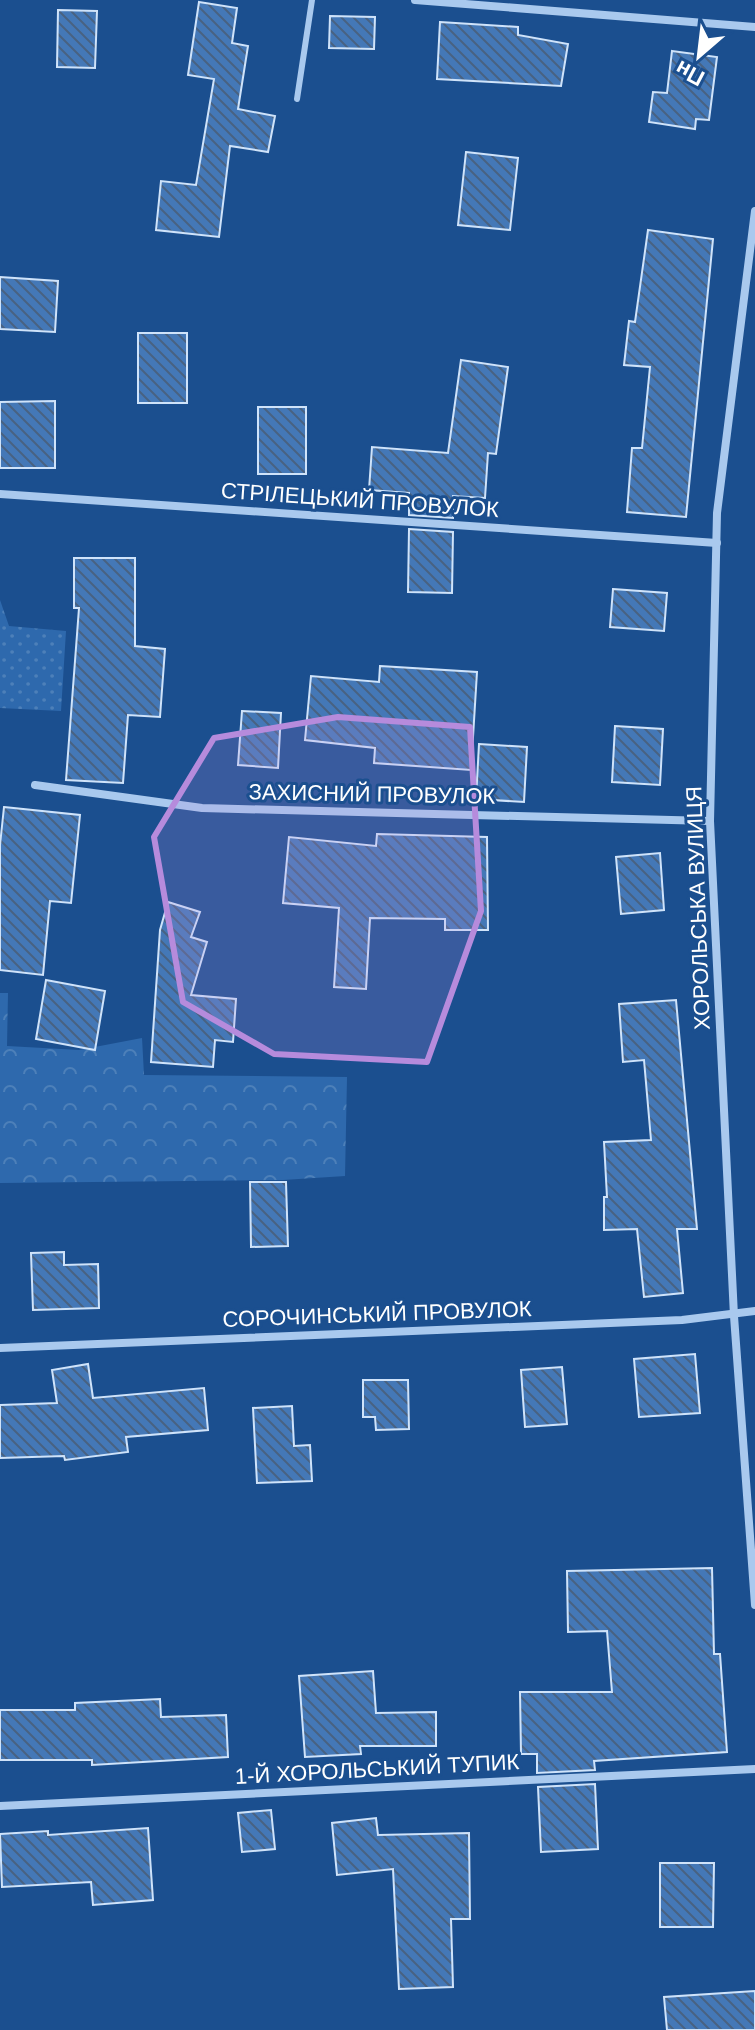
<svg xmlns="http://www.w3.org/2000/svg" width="755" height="2030" font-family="Arial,sans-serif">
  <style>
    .grass { fill: url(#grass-dots) }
    .forest { fill: url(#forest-crowns) }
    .building { fill: url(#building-back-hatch); stroke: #cfe3fa; stroke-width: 2 }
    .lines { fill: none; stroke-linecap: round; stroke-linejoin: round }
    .service { stroke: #a9c9ee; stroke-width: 6 }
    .minor { stroke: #a9c9ee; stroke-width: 8 }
    .marked { fill: #b68bdc; fill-opacity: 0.2; stroke: #b68bdc; stroke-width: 6; stroke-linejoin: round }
    .labels { text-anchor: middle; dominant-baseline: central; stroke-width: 6; stroke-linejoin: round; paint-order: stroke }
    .street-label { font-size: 22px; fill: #fff; stroke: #1b4f8f }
  </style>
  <defs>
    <pattern id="grass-dots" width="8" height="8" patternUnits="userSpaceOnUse" patternTransform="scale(2)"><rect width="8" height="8" fill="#2e69ad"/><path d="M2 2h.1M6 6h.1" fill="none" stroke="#4d80b9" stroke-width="1.8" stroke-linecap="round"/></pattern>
    <pattern id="forest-crowns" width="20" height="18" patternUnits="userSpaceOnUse" patternTransform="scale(2)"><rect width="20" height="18" fill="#2e69ad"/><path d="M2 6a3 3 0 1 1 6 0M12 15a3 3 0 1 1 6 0" fill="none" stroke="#4d80b9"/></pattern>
    <pattern id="building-back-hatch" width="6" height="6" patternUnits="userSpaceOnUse" patternTransform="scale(2)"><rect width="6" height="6" fill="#4478b7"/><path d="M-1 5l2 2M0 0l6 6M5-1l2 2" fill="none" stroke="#486282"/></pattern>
  </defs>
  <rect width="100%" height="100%" fill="#1b4f8f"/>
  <!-- grass -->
  <polygon class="grass" points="0,600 9,626 66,631 61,711 0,708"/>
  <!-- forest -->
  <polygon class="forest" points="0,993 8,993 7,1046 79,1050 142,1038 144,1075 347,1077 345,1176 283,1180 0,1183"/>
  <!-- building -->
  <g class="building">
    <polygon points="199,2 237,8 232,43 248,46 238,109 275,116 268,152 230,146 219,237 156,230 161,181 196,185 214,79 188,75"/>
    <polygon points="58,10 97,11 95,68 57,67"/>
    <polygon points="330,16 375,17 374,49 329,48"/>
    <polygon points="440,22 518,27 518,35 568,44 561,86 437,79"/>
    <polygon points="672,51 717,57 709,120 696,119 695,129 649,122 653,92 667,93"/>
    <polygon points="466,152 518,158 510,230 458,225"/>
    <polygon points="648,230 713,239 686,517 627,512 632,448 642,448 650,367 624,365 629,321 635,322"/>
    <polygon points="0,277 58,281 55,332 0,329"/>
    <rect x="138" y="333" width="49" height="70"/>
    <polygon points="461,360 508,367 496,454 488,453 485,498 453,496 453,518 409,515 409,493 369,490 372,447 448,453"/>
    <polygon points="55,401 55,468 0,468 0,402"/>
    <rect x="258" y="407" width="48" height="67"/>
    <polygon points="409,529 453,532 452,593 408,592"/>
    <polygon points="74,558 135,558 135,646 165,649 160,717 128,715 123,783 66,780 79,608 74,608"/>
    <polygon points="613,589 667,593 664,631 610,627"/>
    <polygon points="380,666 477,672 471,770 374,763 375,748 305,740 311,676 379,682"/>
    <polygon points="242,711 281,713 278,768 238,765"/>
    <polygon points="615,726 663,729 660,785 612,782"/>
    <polygon points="479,744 527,747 524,802 476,799"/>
    <polygon points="4,807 80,815 71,903 50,901 43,975 0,970 0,845"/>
    <polygon points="377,834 487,837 488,930 445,930 445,919 370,918 366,989 334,987 339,908 283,903 289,837 376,846"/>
    <polygon points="660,853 664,910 621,914 616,857"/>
    <polygon points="168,902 200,912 191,937 207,942 191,995 236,999 233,1042 215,1040 213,1067 151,1062 160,930"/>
    <polygon points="46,980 105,991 95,1050 36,1039"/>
    <polygon points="676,1000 697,1229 677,1229 683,1293 644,1297 637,1229 604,1230 604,1197 607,1197 604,1142 651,1140 644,1060 623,1062 619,1004"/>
    <polygon points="250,1182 286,1182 288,1246 251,1247"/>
    <polygon points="64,1252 64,1265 98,1264 99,1308 33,1310 31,1253"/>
    <polygon points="695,1354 700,1413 639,1417 634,1359"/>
    <polygon points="88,1364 93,1398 204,1388 208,1430 126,1437 128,1452 65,1460 64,1456 0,1458 0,1405 57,1403 52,1370"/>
    <polygon points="562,1367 567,1424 525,1427 521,1370"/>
    <polygon points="363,1380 408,1380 409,1429 376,1430 375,1417 363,1417"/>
    <polygon points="292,1406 294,1446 310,1445 312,1481 257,1483 253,1408"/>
    <polygon points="712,1568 714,1654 720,1654 727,1752 594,1761 595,1770 537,1773 537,1754 521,1754 520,1692 612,1692 607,1631 568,1632 567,1571"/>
    <polygon points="373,1671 376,1713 436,1712 436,1746 360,1746 361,1754 305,1757 299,1676"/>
    <polygon points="160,1699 161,1717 226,1715 228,1757 92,1765 92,1760 0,1760 0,1710 75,1710 75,1703"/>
    <polygon points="595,1784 598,1849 541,1852 538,1787"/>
    <polygon points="271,1810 275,1849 242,1852 238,1813"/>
    <polygon points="376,1818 378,1835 469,1833 470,1919 451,1919 453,1987 399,1989 393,1869 337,1875 332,1823"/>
    <polygon points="148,1828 153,1900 93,1905 91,1882 2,1887 0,1834 48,1831 48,1835"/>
    <polygon points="660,1863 714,1863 713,1927 660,1927"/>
    <polygon points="755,1991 755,2030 667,2030 664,1997"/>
  </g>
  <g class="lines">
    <!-- service -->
    <polyline class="service" points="297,99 312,0"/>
    <!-- minor -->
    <g class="minor">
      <polyline points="415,0 755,27"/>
      <polyline points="755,211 717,513 710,821 734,1316 755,1605"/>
      <polyline points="0,494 717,543"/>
      <polyline points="35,785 202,808 710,821"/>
      <polyline points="0,1348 682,1320 755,1311"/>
      <polyline points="0,1806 755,1769"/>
    </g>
  </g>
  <!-- marked area -->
  <path class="marked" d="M338,717L470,727L481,911L427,1062L274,1054L183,1002L154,837L214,738Z"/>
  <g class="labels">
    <!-- street labels -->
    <g class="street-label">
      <text transform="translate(360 500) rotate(4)">СТРІЛЕЦЬКИЙ ПРОВУЛОК</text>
      <text transform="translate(372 794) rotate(1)">ЗАХИСНИЙ ПРОВУЛОК</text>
      <text transform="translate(698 908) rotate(-92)">ХОРОЛЬСЬКА ВУЛИЦЯ</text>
      <text transform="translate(377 1314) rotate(-2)">СОРОЧИНСЬКИЙ ПРОВУЛОК</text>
      <text transform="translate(377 1769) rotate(-3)">1-Й ХОРОЛЬСЬКИЙ ТУПИК</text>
    </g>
  </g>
  <!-- north arrow -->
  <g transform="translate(699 56) rotate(208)" stroke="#1b4f8f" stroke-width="6" paint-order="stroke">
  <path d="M0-6L14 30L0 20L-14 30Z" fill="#ffffff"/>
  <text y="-12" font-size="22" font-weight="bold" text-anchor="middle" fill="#ffffff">Пн</text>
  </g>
</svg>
